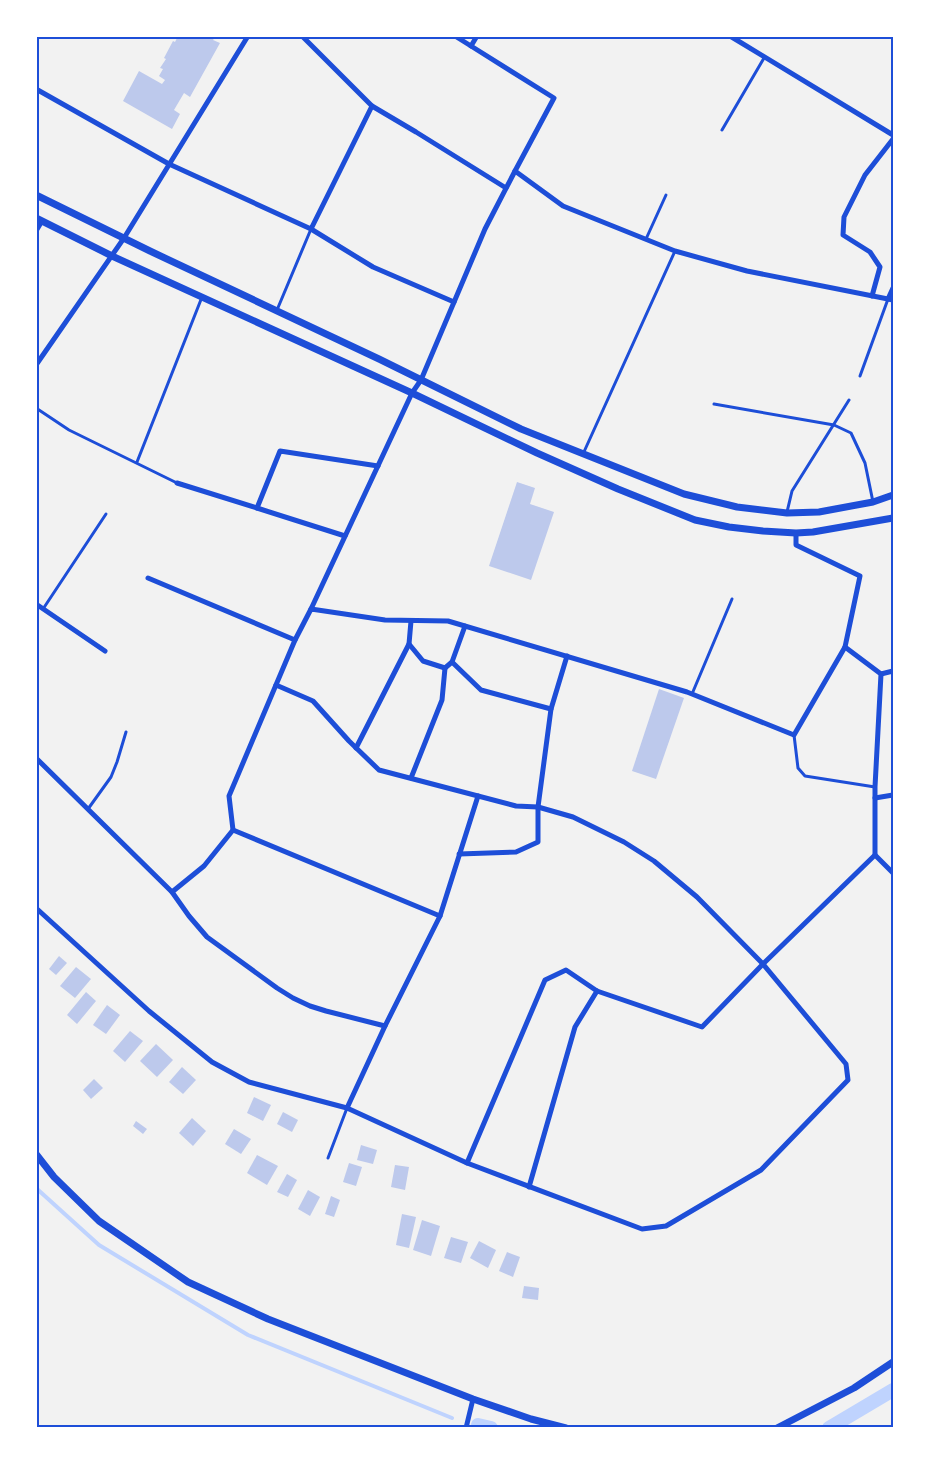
<svg xmlns="http://www.w3.org/2000/svg" width="929" height="1464" font-family="'DejaVu Sans',sans-serif">
  <style>
    .lines { fill: none; stroke-linecap: round; stroke-linejoin: round }
    .stream { stroke: #bfd3fe; stroke-width: 4 }
    .canal { stroke: #bfd3fe; stroke-width: 14 }
    .building { fill: #bdc9ec }
    .service { stroke: #1d4ed8; stroke-width: 3 }
    .minor { stroke: #1d4ed8; stroke-width: 5 }
    .tertiary { stroke: #1d4ed8; stroke-width: 7 }
    .neatline { fill: none; stroke: #1d4ed8; stroke-width: 2 }
  </style>
  <rect width="100%" height="100%" fill="#f2f2f2"/>
  <g class="lines">
    <!-- stream -->
    <polyline class="stream" points="36,1188 99,1245 248,1335 452,1418"/>
    <!-- canal -->
    <g class="canal">
      <polyline points="478,1425 491,1428"/>
      <polyline points="829,1428 893,1390"/>
    </g>
  </g>
  <!-- building -->
  <g class="building">
    <polygon points="178,36 216,36 213,40 220,43 190,97 184,93 174,110 180,114 172,129 123,101 139,71 162,84 165,80 159,76 163,69 160,68 166,59 164,58 173,41 175,42"/>
    <polygon points="517,482 535,488 530,504 554,512 531,580 489,566"/>
    <polygon points="659,689 684,698 656,779 632,771"/>
    <polygon points="59,956 67,963 56,975 49,969"/>
    <polygon points="76,967 91,979 75,998 60,986"/>
    <polygon points="86,992 96,1001 77,1024 67,1015"/>
    <polygon points="107,1005 120,1015 106,1034 93,1025"/>
    <polygon points="130,1031 143,1041 125,1062 113,1051"/>
    <polygon points="156,1044 173,1060 157,1077 140,1061"/>
    <polygon points="182,1067 196,1080 183,1094 169,1082"/>
    <polygon points="94,1079 103,1088 91,1099 83,1090"/>
    <polygon points="254,1097 271,1105 263,1121 247,1113"/>
    <polygon points="283,1112 298,1120 292,1132 277,1124"/>
    <polygon points="192,1118 206,1131 193,1146 179,1133"/>
    <polygon points="136,1121 147,1129 143,1134 133,1126"/>
    <polygon points="234,1129 251,1139 241,1154 225,1144"/>
    <polygon points="361,1145 377,1150 373,1164 357,1160"/>
    <polygon points="257,1155 278,1166 267,1185 247,1173"/>
    <polygon points="349,1163 362,1167 356,1186 343,1182"/>
    <polygon points="395,1165 409,1167 405,1190 391,1187"/>
    <polygon points="287,1174 297,1180 288,1197 277,1192"/>
    <polygon points="308,1190 320,1197 310,1216 298,1209"/>
    <polygon points="331,1196 340,1200 334,1217 325,1214"/>
    <polygon points="402,1214 416,1217 409,1248 396,1245"/>
    <polygon points="422,1220 440,1226 431,1256 413,1250"/>
    <polygon points="451,1237 468,1242 461,1263 444,1258"/>
    <polygon points="479,1241 496,1250 488,1268 470,1258"/>
    <polygon points="507,1252 520,1257 513,1277 499,1271"/>
    <polygon points="524,1286 539,1288 538,1300 522,1298"/>
  </g>
  <g class="lines">
    <!-- service -->
    <g class="service">
      <polyline points="722,130 764,58"/>
      <polyline points="646,239 666,195"/>
      <polyline points="277,310 311,229"/>
      <polyline points="860,376 888,299"/>
      <polyline points="714,404 834,425 851,433 865,463 873,502"/>
      <polyline points="36,408 69,430 177,483"/>
      <polyline points="583,454 675,251"/>
      <polyline points="137,462 202,297"/>
      <polyline points="787,512 792,491 849,400"/>
      <polyline points="43,609 106,514"/>
      <polyline points="692,694 732,599"/>
      <polyline points="794,735 798,768 805,776 875,787"/>
      <polyline points="88,809 111,777 117,762 126,732"/>
      <polyline points="328,1158 347,1108"/>
    </g>
    <!-- minor -->
    <g class="minor">
      <polyline points="455,36 471,46 477,36"/>
      <polyline points="730,36 893,135"/>
      <polyline points="471,46 554,98 515,171"/>
      <polyline points="36,89 169,164 311,229 372,106 302,36"/>
      <polyline points="372,106 416,132 506,188"/>
      <polyline points="311,229 373,267 454,302"/>
      <polyline points="36,231 42,221"/>
      <polyline points="872,296 880,267 870,252 843,235 844,217 865,175 893,139"/>
      <polyline points="888,299 893,288"/>
      <polyline points="36,365 124,238 248,36"/>
      <polyline points="177,483 257,508"/>
      <polyline points="345,536 257,508 280,451 378,466"/>
      <polyline points="148,578 295,640"/>
      <polyline points="36,604 105,651"/>
      <polyline points="311,609 412,393 421,380 485,229 515,171 563,206 675,251 747,271 893,300"/>
      <polyline points="411,621 409,644 423,661 445,668 452,662 465,626"/>
      <polyline points="845,647 881,674 875,787 875,855"/>
      <polyline points="452,662 481,690 551,709"/>
      <polyline points="881,674 893,671"/>
      <polyline points="356,748 409,644"/>
      <polyline points="36,758 172,892 189,916 207,937 277,988 293,998 310,1006 326,1011 385,1026"/>
      <polyline points="411,778 442,700 445,668"/>
      <polyline points="875,798 893,795"/>
      <polyline points="233,830 440,916"/>
      <polyline points="459,854 516,852 538,842 538,807 551,709 567,656"/>
      <polyline points="172,892 204,866 233,830 229,796 295,640 311,609 385,620 448,621 687,692 794,735 845,647 860,576 796,545 796,533"/>
      <polyline points="36,908 149,1011 212,1062 249,1082 347,1108 467,1163 642,1229 666,1226 761,1170 848,1080 846,1064 763,964 697,897 654,861 624,842 573,817 538,807 516,806 379,770 349,741 313,701 276,685"/>
      <polyline points="347,1108 385,1026 440,916 478,796"/>
      <polyline points="467,1163 545,980 566,970 597,991 702,1027 763,964 875,855 893,873"/>
      <polyline points="529,1187 575,1027 597,991"/>
      <polyline points="466,1428 473,1399"/>
    </g>
    <!-- tertiary -->
    <g class="tertiary">
      <polyline points="36,195 150,251 379,359 521,429 684,494 737,507 787,513 819,512 873,502 893,495"/>
      <polyline points="36,218 112,256 412,393 537,453 618,489 695,520 729,527 763,531 796,533 813,532 893,518"/>
      <polyline points="36,1154 54,1177 99,1221 188,1282 268,1319 473,1399 531,1419 566,1428"/>
      <polyline points="777,1428 854,1388 893,1362"/>
    </g>
  </g>
  <!-- border -->
  <rect width="929" height="1464" fill="none" stroke="#ffffff" stroke-width="75"/>
  <rect x="38" y="38" width="854" height="1388" class="neatline"/>
</svg>
